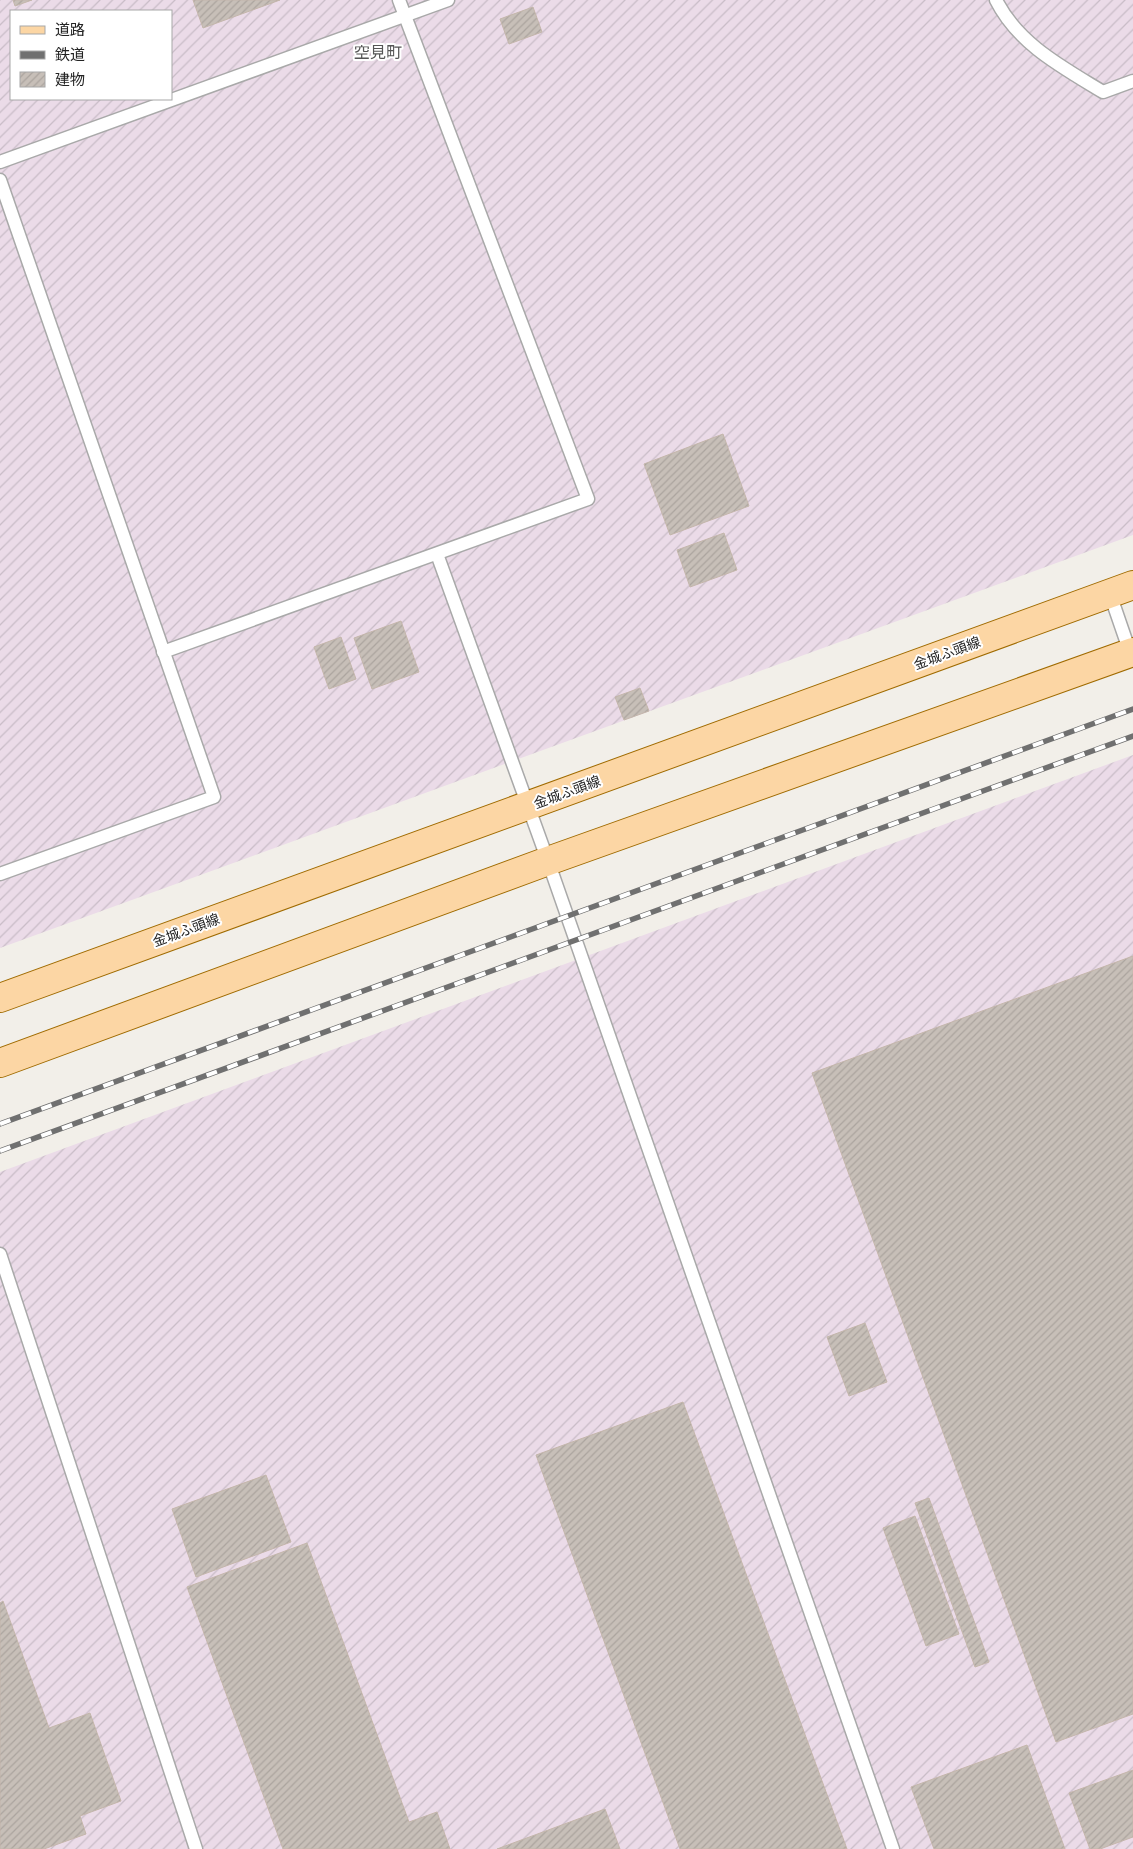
<svg xmlns="http://www.w3.org/2000/svg" width="1133" height="1849" font-family="Helvetica,'Noto Sans JP',sans-serif">
  <style>
    .industrial { fill: url(#industrial-furrows); fill-rule: evenodd }
    .building { fill: url(#building-hatch); stroke: #c4b6ab }
    .lines { fill: none; stroke-linecap: round; stroke-linejoin: round }
    .lane-casing { stroke: #a9a9a9; stroke-width: 15 }
    .primary-casing { stroke: #a06b00; stroke-width: 30 }
    .lane { stroke: #fff; stroke-width: 12 }
    .primary { stroke: #fcd6a4; stroke-width: 28 }
    .rail-casing { stroke: #707070; stroke-width: 5.5 }
    .rail { stroke: #fff; stroke-width: 4; stroke-dasharray: 11; stroke-linecap: butt }
    .labels { text-anchor: middle; dominant-baseline: central; stroke-width: 4; stroke-linejoin: round; paint-order: stroke }
    .street-label { font-size: 14px; fill: #222; stroke: #fff }
    .quarter-label { font-size: 16px; fill: #555; stroke: #fff }
  </style>
  <defs>
    <pattern id="industrial-furrows" width="10" height="10" patternUnits="userSpaceOnUse" patternTransform="scale(1.25)"><rect width="10" height="10" fill="#ebdbe8"/><path d="M-1 1l2-2M0 10L10 0M9 11l2-2" fill="none" stroke="#c9bcc7"/></pattern>
    <pattern id="building-hatch" width="6" height="6" patternUnits="userSpaceOnUse" patternTransform="scale(1.25)"><rect width="6" height="6" fill="#c7bfb8"/><path d="M-1 1l2-2M0 6l6-6M5 7l2-2" fill="none" stroke="#aba49e"/></pattern>
  </defs>
  <rect width="100%" height="100%" fill="#f2efe9"/>
  <!-- industrial -->
  <g class="industrial">
    <path d="M0,0H1133V535L0,948ZM11,11H171V99H11Z"/>
    <polygon points="1133,755 1133,1849 0,1849 0,1172"/>
  </g>
  <!-- building -->
  <g class="building">
    <polygon points="13,0 32,0 15,6"/>
    <polygon points="193,0 280,0 203,28"/>
    <polygon points="533,7 542,32 509,44 500,19"/>
    <polygon points="723,434 749,506 670,535 644,464"/>
    <polygon points="724,533 737,570 690,587 677,550"/>
    <polygon points="401,621 419,672 372,689 354,638"/>
    <polygon points="341,637 356,679 329,689 314,647"/>
    <polygon points="640,688 649,711 624,720 615,697"/>
    <polygon points="1133,956 1133,1714 1056,1742 812,1073"/>
    <polygon points="865,1323 887,1382 849,1396 827,1337"/>
    <polygon points="683,1402 847,1849 680,1849 536,1455"/>
    <polygon points="266,1475 291,1542 196,1577 172,1509"/>
    <polygon points="929,1498 989,1662 975,1667 915,1503"/>
    <polygon points="915,1516 959,1634 926,1646 883,1528"/>
    <polygon points="307,1543 409,1822 437,1812 450,1849 283,1849 187,1587"/>
    <polygon points="3,1601 49,1728 90,1713 121,1801 80,1816 86,1834 44,1849 0,1849 0,1603"/>
    <polygon points="1027,1745 1065,1849 934,1849 911,1787"/>
    <polygon points="1133,1770 1133,1837 1100,1849 1090,1849 1069,1793"/>
    <polygon points="605,1809 620,1849 497,1849"/>
  </g>
  <g class="lines">
    <!-- lane casing -->
    <g class="lane-casing">
      <g id="lane">
        <path d="M996,0C1018,44 1062,67 1103,92L1133,81"/>
        <polyline points="0,162 448,0"/>
        <polyline points="0,180 214,797 0,874"/>
        <polyline points="437,554 548,861 893,1849"/>
        <polyline points="1110,594 1131,655"/>
        <polyline points="163,652 588,499 399,0"/>
        <polyline points="0,1254 196,1849"/>
      </g>
    </g>
    <!-- primary casing -->
    <g class="primary-casing">
      <g id="primary">
        <polyline points="0,998 1133,585"/>
        <polyline points="0,1063 548,861 1133,652"/>
      </g>
    </g>
    <!-- lane -->
    <use href="#lane" class="lane"/>
    <!-- primary -->
    <use href="#primary" class="primary"/>
    <!-- rail casing -->
    <g class="rail-casing">
      <g id="rail">
        <polyline points="0,1124 1133,709"/>
        <polyline points="0,1151 1133,736"/>
      </g>
    </g>
    <!-- rail -->
    <use href="#rail" class="rail"/>
  </g>
  <g class="labels">
    <!-- street labels -->
    <g class="street-label">
      <text transform="translate(947 653) rotate(-20)">金城ふ頭線</text>
      <text transform="translate(567 792) rotate(-20)">金城ふ頭線</text>
      <text transform="translate(186 930) rotate(-20)">金城ふ頭線</text>
    </g>
    <!-- quarter labels -->
    <g class="quarter-label">
      <text x="378" y="52">空見町</text>
    </g>
  </g>
  <!-- legend -->
  <rect x="10" y="10" width="162" height="90" fill="#ffffff" stroke="#a7a7a7"/>
  <rect x="20" y="26" width="25" height="8" fill="#fcd6a4" stroke="#a7a7a7"/>
  <text x="55" y="35" font-size="15" fill="#222222">道路</text>
  <rect x="20" y="51" width="25" height="8" fill="#707070" stroke="#a7a7a7"/>
  <text x="55" y="60" font-size="15" fill="#222222">鉄道</text>
  <rect x="20" y="72" width="25" height="15" fill="url(#building-hatch)" stroke="#a7a7a7"/>
  <text x="55" y="85" font-size="15" fill="#222222">建物</text>
</svg>
